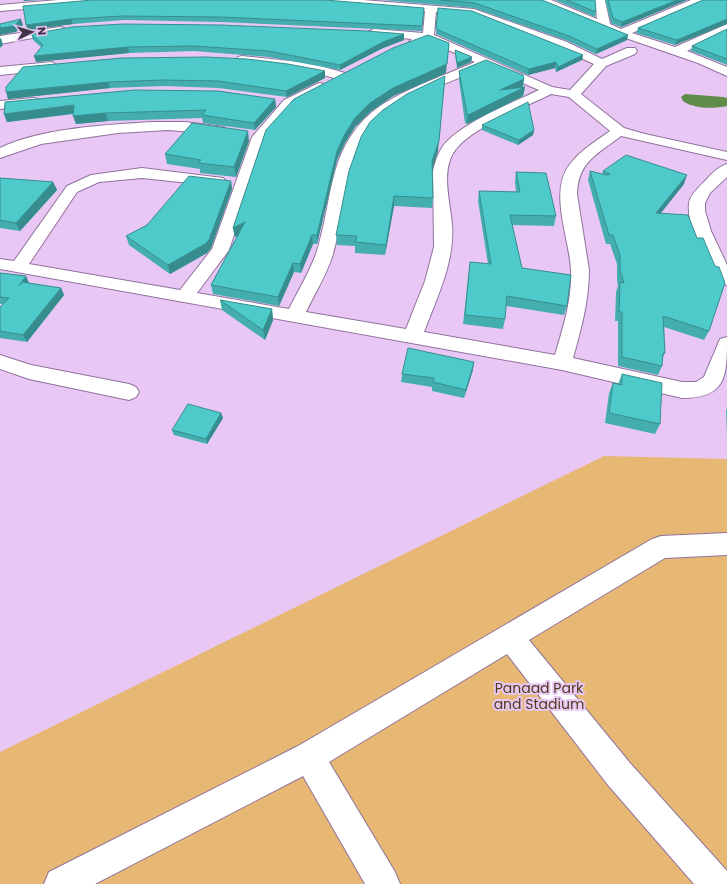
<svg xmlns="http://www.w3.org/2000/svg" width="727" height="884" font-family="Poppins,sans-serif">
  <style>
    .green { fill: #e7b873 }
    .water { fill: #608c49 }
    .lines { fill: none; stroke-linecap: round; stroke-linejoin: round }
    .minor-casing { stroke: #90729c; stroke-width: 2 }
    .minor { fill: #fff; fill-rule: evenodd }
    .wall { fill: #44aeaf }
    .shaded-wall { fill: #378d8e }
    .building { fill: #4fcacb; stroke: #378d8e }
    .labels { text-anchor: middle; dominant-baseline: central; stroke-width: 4; stroke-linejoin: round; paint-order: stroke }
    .near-park-label { font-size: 14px; fill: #503b1b; stroke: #e8c7f5 }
  </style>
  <rect width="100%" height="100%" fill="#e8c7f5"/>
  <!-- green -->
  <polygon class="green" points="604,456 727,459 727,884 0,884 0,752"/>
  <!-- water -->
  <path class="water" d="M685,94L723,97L727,98V106C714,109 694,109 683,101L681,97Z"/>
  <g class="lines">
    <!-- minor casing -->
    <g class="minor-casing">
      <g id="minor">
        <polygon points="58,0 102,0 97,3 0,11 0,5"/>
        <path d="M317,0H363L474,9L567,42L602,59L627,48H635L637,51L635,54L606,66L581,94L624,128L645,134L727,152V160L621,136C598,154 578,161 577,194L589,270C589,301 581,329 573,358L682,382H696L704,377L720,339L727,337C727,376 727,398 682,398L562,370L0,269V259L14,261L67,186L91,175L142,168L223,178L226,181L223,184L218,186L142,178L99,182L77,192L29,264L180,290L212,249L252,137L284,100L319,83L324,84L325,87L324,90L294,106L266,138L229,250L197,293L289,309C298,291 309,273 316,254C333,202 327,151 371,113C397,91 444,76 475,62L428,41L415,46L409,42L412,39L374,35L368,32L374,29L423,33L425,11L322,3ZM436,12L472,15L559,48L594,64L570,90L552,87L434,35ZM485,67L539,90C512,103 461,123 443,146C438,153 435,162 433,171L434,247L425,281L406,329L306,312C315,293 327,274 333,254C347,208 342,150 382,118C412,94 451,82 485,67ZM551,94L569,97L610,131C596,141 581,150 570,164C548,192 570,239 571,271C572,300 563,328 555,355L424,332C437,297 455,262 452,224C450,201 440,169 456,149C473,127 525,107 551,94Z"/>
        <polygon points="537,0 551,0 597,19 595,0 605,0 610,24 621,29 691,0 705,0 704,2 632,33 675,47 727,24 727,31 687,51 727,67 727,76 698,63 617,35 538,2"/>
        <polygon points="60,27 64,28 66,30 64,32 0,44 0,36"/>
        <polygon points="242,56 310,63 345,73 347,76 341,80 309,71 238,63 236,60 238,57"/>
        <polygon points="52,62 58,66 56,69 0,75 0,67"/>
        <polygon points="33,98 38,99 40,102 38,105 0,109 0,101"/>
        <path d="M152,122H185L224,127L226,130L224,133L219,134L168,130L118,133L41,144L0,158V148C41,128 106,125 152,122Z"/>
        <path d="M727,164V177L710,193L705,203V211L711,231L727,265V285L721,283C708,264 686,227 689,203C690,195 699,187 705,181C711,174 718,167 727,164Z"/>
        <polygon points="0,355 31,365 129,384 136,387 139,392 136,397 129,400 29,379 0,369"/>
        <polygon points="727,533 727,555 665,558 529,640 630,763 727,871 727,884 694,884 608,785 507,654 329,762 395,872 400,884 365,884 303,776 95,884 44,884 49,872 298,746 652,539 661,536"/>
      </g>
    </g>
    <!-- minor -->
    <use href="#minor" class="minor"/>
  </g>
  <!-- wall -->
  <g class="wall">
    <polygon points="93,0 424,8 422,31 221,22 124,20 73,24 28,30"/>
    <polygon points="382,0 542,0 628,35 627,40 596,54 568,41 474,8"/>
    <polygon points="555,0 595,0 596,12 595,17"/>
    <polygon points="605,0 687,0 621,27 611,23"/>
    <polygon points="703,0 675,45 636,33 638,28"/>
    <polygon points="438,8 583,55 582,60 556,72 555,68 528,75 436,34"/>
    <polygon points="727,29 727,65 691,51 692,46"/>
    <polygon points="31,34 404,40 383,48 340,70 269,57 194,51 129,53 36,62 41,47 33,40"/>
    <polygon points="455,50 472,57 471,62 457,68 455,55"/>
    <polygon points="325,71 325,78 287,97 219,88 164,86 110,88 8,99 6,87"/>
    <polygon points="459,71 524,79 523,87 525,87 523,96 467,124 465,123 459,80"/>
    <polygon points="446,73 393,96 370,112 355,127 345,143 337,160 317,244 313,244 301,273 294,272 279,306 213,294 211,285 238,236 235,237 233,228 266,130"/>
    <polygon points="275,99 276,107 255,130 203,123 202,118 108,121 76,124 74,114 7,122 4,114"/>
    <polygon points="482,125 534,130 533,135 518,145 482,130"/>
    <polygon points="249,141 236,177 200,173 200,169 167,164 165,154"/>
    <polygon points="438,151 432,168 433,198 432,208 394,206 385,255 355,253 355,246 337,245 336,235"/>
    <polygon points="590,171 602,174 603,171 684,184 660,214 709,331 704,340 664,327 665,353 662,359 662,366 658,375 618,366 618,321 615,321 616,292 618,286 617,280 617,264 610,244 606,244 588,180"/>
    <polygon points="516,172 556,216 554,226 512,225 522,268 567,306 564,315 506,306 505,319 503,329 463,324 470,262 488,264 478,201 479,191 516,192 515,182"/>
    <polygon points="0,178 53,182 57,190 20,231 0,228"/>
    <polygon points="231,181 232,189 211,248 207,253 170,274 129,245 126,236"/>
    <polygon points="0,273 26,276 29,283 61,288 64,295 27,342 0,338 0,307 3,304 0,304"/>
    <polygon points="220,300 272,309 273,320 265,340 222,310"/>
    <polygon points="473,370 464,398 432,391 432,387 401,382 402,374"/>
    <polygon points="622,374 660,424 655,434 605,423 609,393 613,383 618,384"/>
    <polygon points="727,409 727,436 726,410"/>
    <polygon points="221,413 223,418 207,444 174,435 172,430"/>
  </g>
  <!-- shaded-wall -->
  <g class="shaded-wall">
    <polygon points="23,0 41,0 24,1"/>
    <polygon points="677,0 687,0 621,27 622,22"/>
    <polygon points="21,19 23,25 16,32 0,35 0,28"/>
    <polygon points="71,19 73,24 28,30 26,25"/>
    <polygon points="727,19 727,24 675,45 677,40"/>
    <polygon points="404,34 404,40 383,48 340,70 340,65 383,42"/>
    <polygon points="628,35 627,40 596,54 597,49"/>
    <polygon points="1,38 3,45 0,48 0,39"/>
    <polygon points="449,43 446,73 393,96 370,112 355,127 345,143 337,160 317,244 317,235 337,151 345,134 355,118 370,103"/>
    <polygon points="128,47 129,53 36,62 34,56"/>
    <polygon points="583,55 582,60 556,72 558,67"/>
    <polygon points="472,57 471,62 457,68 457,63"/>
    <polygon points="556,62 555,68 528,75 529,69"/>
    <polygon points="325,71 325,78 287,97 286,91"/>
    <polygon points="445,76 438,151 432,171 432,161"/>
    <polygon points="524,79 522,88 500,90"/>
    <polygon points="108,82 110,88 8,99 6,92"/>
    <polygon points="525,87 523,96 467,124 468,115"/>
    <polygon points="275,99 276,107 255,130 254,123"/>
    <polygon points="74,105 77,113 7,122 4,114"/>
    <polygon points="106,113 108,121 76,124 73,116"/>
    <polygon points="534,130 533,135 518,145 519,140"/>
    <polygon points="248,131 249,141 236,177 234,167"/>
    <polygon points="687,175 684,184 653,223 656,213"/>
    <polygon points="231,181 232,189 211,248 207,253 170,274 168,265"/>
    <polygon points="53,182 57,190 20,231 16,223"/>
    <polygon points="394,196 394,206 385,255 386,245"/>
    <polygon points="245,222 246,231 235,237 233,228"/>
    <polygon points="312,235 313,244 301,273 300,264"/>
    <polygon points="293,263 294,272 279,306 278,297"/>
    <polygon points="26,276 29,283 22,293 19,286"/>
    <polygon points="61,288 64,295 27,342 23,335"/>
    <polygon points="272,309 273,320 265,340 263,330"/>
    <polygon points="474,362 473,370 464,398 466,390"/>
    <polygon points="221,413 223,418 207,444 206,439"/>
  </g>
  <!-- building -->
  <g class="building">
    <polygon points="93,0 325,0 424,8 422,26 220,17 123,16 71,19 26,25 23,6"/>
    <polygon points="440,0 542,0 628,35 597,49 569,36 475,3"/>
    <polygon points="567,0 595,0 596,12"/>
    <polygon points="608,0 677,0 622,22 613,18"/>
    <polygon points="703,0 727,0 727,19 677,40 638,28"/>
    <polygon points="438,8 472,11 583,55 558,67 556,62 529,69 436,29"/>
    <polygon points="21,19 14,26 0,28 0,24"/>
    <polygon points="123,24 220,25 367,31 404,34 383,42 340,65 269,51 193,46 128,47 34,56 43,45 31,34 72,27"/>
    <polygon points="727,29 727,59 692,46"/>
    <polygon points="428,35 449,43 447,64 393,88 370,103 355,118 345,134 337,151 317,235 312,235 300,264 293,263 278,297 211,285 245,222 233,228 266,130 294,99 393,48"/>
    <polygon points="455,50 472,57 457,63"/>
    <polygon points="206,57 247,59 288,64 325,71 286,91 218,81 163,80 108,82 6,92 6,87 23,67 122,58"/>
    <polygon points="486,60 523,75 524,79 500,90 525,87 468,115 467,114 459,71"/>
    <polygon points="445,76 439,141 432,161 433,198 394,196 386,245 355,242 357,236 336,235 349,171 361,137 370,122 383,110 407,94"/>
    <polygon points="135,90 218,91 275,99 254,123 202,115 206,110 106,113 73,116 74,105 4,114 5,102"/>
    <polygon points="528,102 534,130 519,140 482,125"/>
    <polygon points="192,123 248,131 234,167 198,163 201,160 165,154"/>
    <polygon points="626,155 687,175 656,213 688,215 697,238 703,238 715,266 719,267 725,283 709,331 663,316 665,353 663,353 662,366 622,357 622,312 619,312 620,282 624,283 620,270 620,255 613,235 609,235 590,171 606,175 610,174 603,171"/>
    <polygon points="516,172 546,173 556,216 510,215 522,268 571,275 567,306 507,296 505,319 465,315 470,262 491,264 479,191 520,192"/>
    <polygon points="189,176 231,181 209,240 205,244 168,265 126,236 147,225"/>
    <polygon points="0,178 53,182 16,223 0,220"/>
    <polygon points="0,273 26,276 19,286 22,282 61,288 23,335 0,331 0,307 9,298 0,297"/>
    <polygon points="220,300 272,309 263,330"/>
    <polygon points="408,348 474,362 466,390 433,382 434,378 402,374"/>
    <polygon points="622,374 662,383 660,424 609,413 613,383 622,385"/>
    <polygon points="188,404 221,413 206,439 172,430"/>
  </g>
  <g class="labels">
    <!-- near-park labels -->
    <g class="near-park-label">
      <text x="539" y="688">Panaad Park<tspan x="539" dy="16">and Stadium</tspan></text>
    </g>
  </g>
  <!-- north arrow -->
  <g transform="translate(32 32) rotate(85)" stroke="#e8c7f5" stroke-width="3" paint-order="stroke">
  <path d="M0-3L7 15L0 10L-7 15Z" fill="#413447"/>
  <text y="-6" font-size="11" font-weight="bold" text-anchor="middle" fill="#413447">N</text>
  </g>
</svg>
